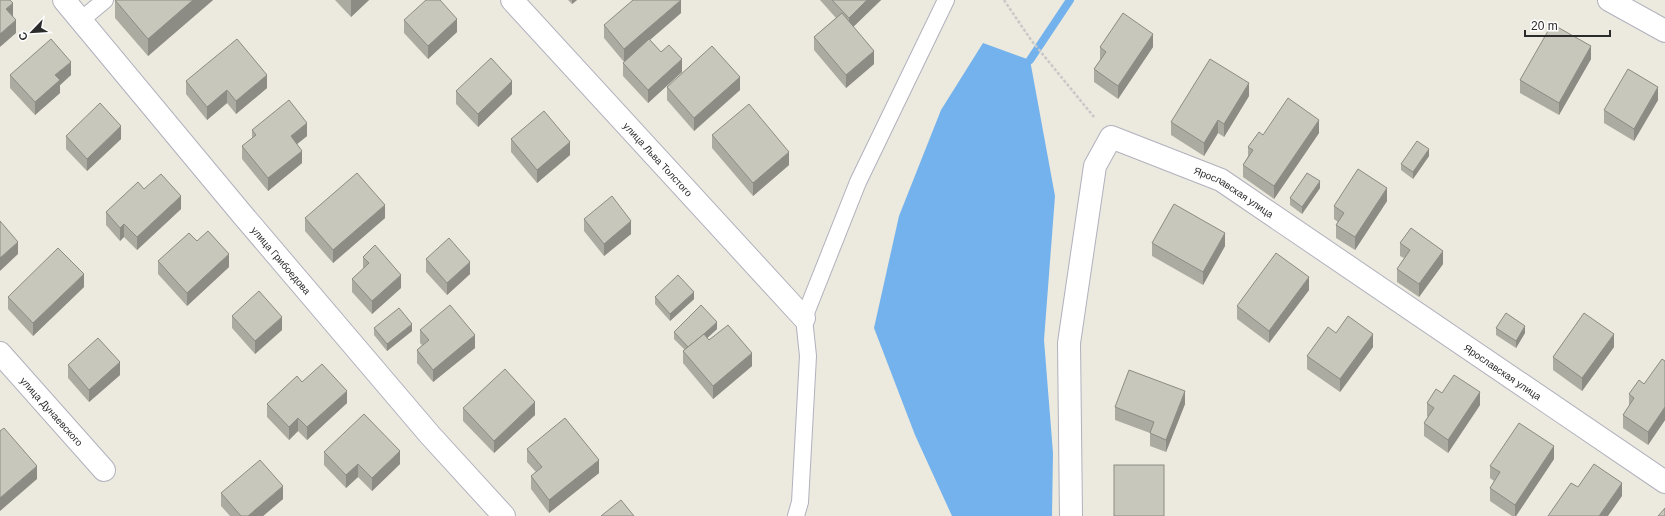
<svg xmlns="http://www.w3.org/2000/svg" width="1665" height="516" font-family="Helvetica,sans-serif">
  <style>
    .water { fill: #73b2ec }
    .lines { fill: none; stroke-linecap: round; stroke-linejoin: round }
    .stream { stroke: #73b2ec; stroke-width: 8 }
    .service-casing { stroke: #b1b1be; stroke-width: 18 }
    .minor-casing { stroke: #b1b1be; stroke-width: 24 }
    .path { stroke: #c8c8c8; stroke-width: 2.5; stroke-dasharray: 3 2; stroke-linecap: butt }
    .service { stroke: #fff; stroke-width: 16 }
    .minor { stroke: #fff; stroke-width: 22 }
    .wall { fill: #acaba2 }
    .shaded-wall { fill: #8c8b84 }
    .building { fill: #c8c7bc; stroke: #8c8b84 }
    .labels { text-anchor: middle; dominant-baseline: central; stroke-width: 3; stroke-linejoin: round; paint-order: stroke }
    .street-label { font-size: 10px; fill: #2b2b2b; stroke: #fff }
  </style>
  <rect width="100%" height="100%" fill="#ece9de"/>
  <!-- water -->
  <polygon class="water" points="983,43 1030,60 1055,196 1044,340 1053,453 1052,516 952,516 915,435 874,328 899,216 941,110"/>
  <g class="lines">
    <!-- stream -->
    <polyline class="stream" points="1030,60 1070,0"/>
    <!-- service casing -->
    <g class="service-casing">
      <g id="service">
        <polyline points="81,20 105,0"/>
        <polyline points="796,516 800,502 808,356 804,318 858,182 946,0"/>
      </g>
    </g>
    <!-- minor casing -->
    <g class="minor-casing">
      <g id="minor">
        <path id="s1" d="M64,0L241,213L430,435L504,516"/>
        <path id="s2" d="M512,0L804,318"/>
        <polyline points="1609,0 1665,31"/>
        <path id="s3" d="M0,353L104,470"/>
        <path id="s4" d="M1071,516L1069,343L1095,166L1111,137L1221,180L1665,482"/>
      </g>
    </g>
    <!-- path -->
    <polyline class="path" points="1004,0 1031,40 1094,117"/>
    <!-- service -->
    <use href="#service" class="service"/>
    <!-- minor -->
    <use href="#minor" class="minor"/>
  </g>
  <!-- wall -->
  <g class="wall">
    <polygon points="115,0 213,0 148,56 115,18"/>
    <polygon points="335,0 369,0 351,17"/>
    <polygon points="568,0 577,0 572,4"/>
    <polygon points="820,0 881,0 853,27 874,64 846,88 814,50 814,37 836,18"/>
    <polygon points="681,13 650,40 661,52 682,72 648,103 623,76 623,63 624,62 604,38 604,25"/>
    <polygon points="404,20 457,32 428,59 404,33"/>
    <polygon points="1100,47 1153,47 1118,99 1094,82 1094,69 1100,60"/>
    <polygon points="1591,59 1559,115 1520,93 1520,80"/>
    <polygon points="10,75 71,75 60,85 60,93 35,115 10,88"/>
    <polygon points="186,81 267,88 236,114 227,103 207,120 186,94"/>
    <polygon points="667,87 740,90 694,131 667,100"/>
    <polygon points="456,91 512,94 478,127 456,104"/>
    <polygon points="1249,96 1224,137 1218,133 1204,156 1171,135 1171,122"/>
    <polygon points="1658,100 1634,141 1604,123 1604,110"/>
    <polygon points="252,130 307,136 297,144 302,163 268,191 242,159 242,146 252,138"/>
    <polygon points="1319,133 1274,199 1243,177 1243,165 1248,156 1248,147 1263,135"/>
    <polygon points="712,135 789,165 753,196 712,148"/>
    <polygon points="66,136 121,139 87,171 66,149"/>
    <polygon points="511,139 570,155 537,183 511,152"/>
    <polygon points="1429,156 1413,179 1401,170 1401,164"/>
    <polygon points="1320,188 1302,214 1290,205 1290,198"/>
    <polygon points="144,189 181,209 137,250 124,237 120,241 106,225 106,212"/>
    <polygon points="1387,201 1355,250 1336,238 1336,225 1338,222 1334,219 1334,206"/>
    <polygon points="305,218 385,218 333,263 305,231"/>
    <polygon points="584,219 631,234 604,256 584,231"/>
    <polygon points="197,241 229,267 187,306 158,274 158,261"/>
    <polygon points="1152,243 1225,246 1203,285 1152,256"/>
    <polygon points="1400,243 1443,264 1419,297 1397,282 1397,269 1404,258 1400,256"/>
    <polygon points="363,257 401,288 372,314 352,292 352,279 363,269"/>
    <polygon points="426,259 470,274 447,295 426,272"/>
    <polygon points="84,287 33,336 8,309 8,297"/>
    <polygon points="1309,290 1269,343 1237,319 1237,306"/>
    <polygon points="655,297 694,299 670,321 655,304"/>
    <polygon points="232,316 282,330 255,354 232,328"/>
    <polygon points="374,328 412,331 387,351 374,335"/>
    <polygon points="1496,328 1525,333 1516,348 1496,335"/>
    <polygon points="717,329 707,338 709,340 752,366 713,399 683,363 683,351 685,350 674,339 674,332"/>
    <polygon points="420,330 475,348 433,382 417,363 417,350 422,345 420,343"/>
    <polygon points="1336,333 1373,347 1340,392 1307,369 1307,356"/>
    <polygon points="1614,347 1582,391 1553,370 1553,357"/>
    <polygon points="1665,361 1665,420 1648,445 1623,428 1623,415 1629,407 1629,394 1644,384"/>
    <polygon points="68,365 120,375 89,402 68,378"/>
    <polygon points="302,382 347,403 307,440 298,431 289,440 267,417 267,404"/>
    <polygon points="1442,393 1480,405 1448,453 1424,436 1424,423 1428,417 1427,416 1427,403"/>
    <polygon points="1185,404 1166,452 1150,446 1150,433 1115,420 1115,407"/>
    <polygon points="463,408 535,415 494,453 463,421"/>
    <polygon points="527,449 599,473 549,513 531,489 531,476 536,472 527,462"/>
    <polygon points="324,452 400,464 372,491 358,477 346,488 324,465"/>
    <polygon points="1554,459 1516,516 1512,516 1490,501 1490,488 1494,481 1490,478 1490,466"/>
    <polygon points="221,493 283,499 263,516 230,516 221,506"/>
  </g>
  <!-- shaded-wall -->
  <g class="shaded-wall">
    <polygon points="193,0 213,0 148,56 148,39"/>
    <polygon points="351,0 369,0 351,17"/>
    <polygon points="572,0 577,0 572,4"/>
    <polygon points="681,0 681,13 624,62 624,49"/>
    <polygon points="867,0 881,0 849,31 849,18"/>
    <polygon points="13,3 13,16 6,21 6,9"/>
    <polygon points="457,19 457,32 428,59 428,46"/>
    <polygon points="16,20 16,33 0,47 0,34"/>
    <polygon points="1153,34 1153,47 1118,99 1118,86"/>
    <polygon points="1591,46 1591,59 1559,115 1559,103"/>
    <polygon points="874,51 874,64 846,88 846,75"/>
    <polygon points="682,59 682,72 648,103 648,90"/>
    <polygon points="71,62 71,75 60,85 60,93 35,115 35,102 55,75"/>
    <polygon points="267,75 267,88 236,114 236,101"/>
    <polygon points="740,77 740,90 694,131 694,118"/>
    <polygon points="512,81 512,94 478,127 478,114"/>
    <polygon points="1249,83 1249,96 1224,137 1224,124"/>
    <polygon points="1658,87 1658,100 1634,141 1634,129"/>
    <polygon points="227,90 227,103 207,120 207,107"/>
    <polygon points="1218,120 1218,133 1204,156 1204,143"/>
    <polygon points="1319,120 1319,133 1274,199 1274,186"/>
    <polygon points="307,123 307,136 291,149 291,136"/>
    <polygon points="121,126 121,139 87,171 87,159"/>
    <polygon points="570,142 570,155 537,183 537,170"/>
    <polygon points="1429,149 1429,156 1413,179 1413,172"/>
    <polygon points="302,151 302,163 268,191 268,178"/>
    <polygon points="789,152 789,165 753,196 753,183"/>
    <polygon points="1320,181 1320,188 1302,214 1302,207"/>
    <polygon points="1387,188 1387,201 1355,250 1355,237"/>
    <polygon points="181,196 181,209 137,250 137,237"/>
    <polygon points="385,205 385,218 333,263 333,250"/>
    <polygon points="631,221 631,234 604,256 604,244"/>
    <polygon points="124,224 124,237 120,241 120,228"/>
    <polygon points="1225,233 1225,246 1203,285 1203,272"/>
    <polygon points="18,242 18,254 0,271 0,258"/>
    <polygon points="1443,251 1443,264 1419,297 1419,284"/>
    <polygon points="229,254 229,267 187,306 187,293"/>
    <polygon points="470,262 470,274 447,295 447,283"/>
    <polygon points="84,274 84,287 33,336 33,323"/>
    <polygon points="401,275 401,288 372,314 372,301"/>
    <polygon points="1309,277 1309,290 1269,343 1269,331"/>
    <polygon points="694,292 694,299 670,321 670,314"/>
    <polygon points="282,317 282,330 255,354 255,341"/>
    <polygon points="717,322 717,329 689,355 689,348"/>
    <polygon points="412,324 412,331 387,351 387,344"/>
    <polygon points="1525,326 1525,333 1516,348 1516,341"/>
    <polygon points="1373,334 1373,347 1340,392 1340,379"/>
    <polygon points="1614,334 1614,347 1582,391 1582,378"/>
    <polygon points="475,335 475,348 433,382 433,370"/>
    <polygon points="752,353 752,366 713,399 713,386"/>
    <polygon points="120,362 120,375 89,402 89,390"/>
    <polygon points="347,391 347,403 307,440 307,427"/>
    <polygon points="1185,391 1185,404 1166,452 1166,440"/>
    <polygon points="1480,392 1480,405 1448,453 1448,440"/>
    <polygon points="535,402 535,415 494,453 494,441"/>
    <polygon points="1665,407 1665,420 1648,445 1648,432"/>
    <polygon points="298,418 298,431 289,440 289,427"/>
    <polygon points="1554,446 1554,459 1516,516 1515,516 1515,505"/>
    <polygon points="400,451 400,464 372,491 372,478"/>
    <polygon points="599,460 599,473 549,513 549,500"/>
    <polygon points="358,464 358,477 346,488 346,475"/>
    <polygon points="37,466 37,479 0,511 0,498"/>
    <polygon points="1622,483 1622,496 1608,516 1599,516"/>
    <polygon points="283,486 283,499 263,516 248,516"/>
  </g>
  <!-- building -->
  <g class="building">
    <polygon points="0,0 10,0 13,3 6,9 16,20 0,34"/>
    <polygon points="115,0 193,0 148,39"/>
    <polygon points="426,0 440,0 457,19 428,46 404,20"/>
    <polygon points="633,0 681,0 624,49 604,25"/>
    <polygon points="832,0 867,0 849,18"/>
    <polygon points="842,13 874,51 846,75 814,37"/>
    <polygon points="1123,13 1153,34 1118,86 1094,69 1106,52 1100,47"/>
    <polygon points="1552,24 1591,46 1559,103 1520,80"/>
    <polygon points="51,39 71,62 55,75 60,80 35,102 10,75"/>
    <polygon points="237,39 267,75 236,101 227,90 207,107 186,81"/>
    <polygon points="649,39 661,52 669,45 682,59 648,90 623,63"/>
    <polygon points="712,46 740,77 694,118 667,87"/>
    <polygon points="491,58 512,81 478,114 456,91"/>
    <polygon points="1210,59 1249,83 1224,124 1218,120 1204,143 1171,122"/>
    <polygon points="1628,69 1658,87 1634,129 1604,110"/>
    <polygon points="1288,98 1319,120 1274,186 1243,165 1253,150 1248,147 1259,132 1263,135"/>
    <polygon points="289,100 307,123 291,136 302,151 268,178 242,146 256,135 252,130"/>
    <polygon points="100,103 121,126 87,159 66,136"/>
    <polygon points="749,104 789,152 753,183 712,135"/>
    <polygon points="544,111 570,142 537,170 511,139"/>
    <polygon points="1417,141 1429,149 1413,172 1401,164"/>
    <polygon points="1358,169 1387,188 1355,237 1336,225 1344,213 1334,206"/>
    <polygon points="357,173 385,205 333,250 305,218"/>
    <polygon points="1307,173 1320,181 1302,207 1290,198"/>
    <polygon points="161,174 181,196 137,237 124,224 120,228 106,212 138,182 144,189"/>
    <polygon points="612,196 631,221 604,244 584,219"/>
    <polygon points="1174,204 1225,233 1203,272 1152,243"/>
    <polygon points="0,221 18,242 0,258"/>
    <polygon points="1411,228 1443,251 1419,284 1397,269 1410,250 1400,243"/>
    <polygon points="208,231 229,254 187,293 158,261 189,233 197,241"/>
    <polygon points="449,238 470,262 447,283 426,259"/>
    <polygon points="375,245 401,275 372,301 352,279 369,263 363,257"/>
    <polygon points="58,248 84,274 33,323 8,297"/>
    <polygon points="1276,253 1309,277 1269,331 1237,306"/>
    <polygon points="678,275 694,292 670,314 655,297"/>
    <polygon points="259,291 282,317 255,341 232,316"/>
    <polygon points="450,305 475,335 433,370 417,350 429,340 420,330"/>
    <polygon points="701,305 717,322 704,334 688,347 674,332"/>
    <polygon points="399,308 412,324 387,344 374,328"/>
    <polygon points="1506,313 1525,326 1516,341 1496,328"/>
    <polygon points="1584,313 1614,334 1582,378 1553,357"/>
    <polygon points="1348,316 1373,334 1340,379 1307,356 1328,327 1336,333"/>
    <polygon points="728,325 752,353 713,386 683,351 704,334 709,340"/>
    <polygon points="98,338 120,362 89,390 68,365"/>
    <polygon points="1662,359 1665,361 1665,407 1648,432 1623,415 1634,398 1629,394 1639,380 1644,384"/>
    <polygon points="322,364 347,391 307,427 298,418 289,427 267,404 297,376 302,382"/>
    <polygon points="505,369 535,402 494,441 463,408"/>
    <polygon points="1129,370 1185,391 1166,440 1150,433 1154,422 1115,407"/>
    <polygon points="1454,375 1480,392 1448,440 1424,423 1434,408 1427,403 1436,389 1442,393"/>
    <polygon points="364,414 400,451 372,478 358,464 346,475 324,452"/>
    <polygon points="565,418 599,460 549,500 531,476 542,467 527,449"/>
    <polygon points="1519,423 1554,446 1515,505 1490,488 1500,472 1490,466"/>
    <polygon points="4,428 37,466 0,498 0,431"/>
    <polygon points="260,460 283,486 248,516 241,516 221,493"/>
    <polygon points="1594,464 1622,483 1599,516 1548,516 1571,483 1578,487"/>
    <rect x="1114" y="465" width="50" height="51"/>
    <polygon points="621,500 634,516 601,516"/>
    <polygon points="1665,508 1665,516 1658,516"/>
  </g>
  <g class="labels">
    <!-- street labels -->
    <g class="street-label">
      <text stroke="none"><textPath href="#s2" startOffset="216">улица Льва Толстого</textPath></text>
      <text stroke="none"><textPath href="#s4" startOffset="520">Ярославская улица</textPath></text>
      <text stroke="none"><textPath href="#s1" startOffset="339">улица Грибоедова</textPath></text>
      <text stroke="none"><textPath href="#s4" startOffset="844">Ярославская улица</textPath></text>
      <text stroke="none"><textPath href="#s3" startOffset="78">улица Дунаевского</textPath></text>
    </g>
  </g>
  <!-- north arrow -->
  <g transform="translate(32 32) rotate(245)" stroke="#ffffff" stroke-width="3" paint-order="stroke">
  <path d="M0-3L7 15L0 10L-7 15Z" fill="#2b2b2b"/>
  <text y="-6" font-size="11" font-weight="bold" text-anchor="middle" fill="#2b2b2b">С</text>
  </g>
  <!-- scale -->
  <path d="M1525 30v6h85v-6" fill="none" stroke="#2b2b2b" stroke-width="2"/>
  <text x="1531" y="30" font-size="12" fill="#2b2b2b" stroke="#ffffff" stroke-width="3" paint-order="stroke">20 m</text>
</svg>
